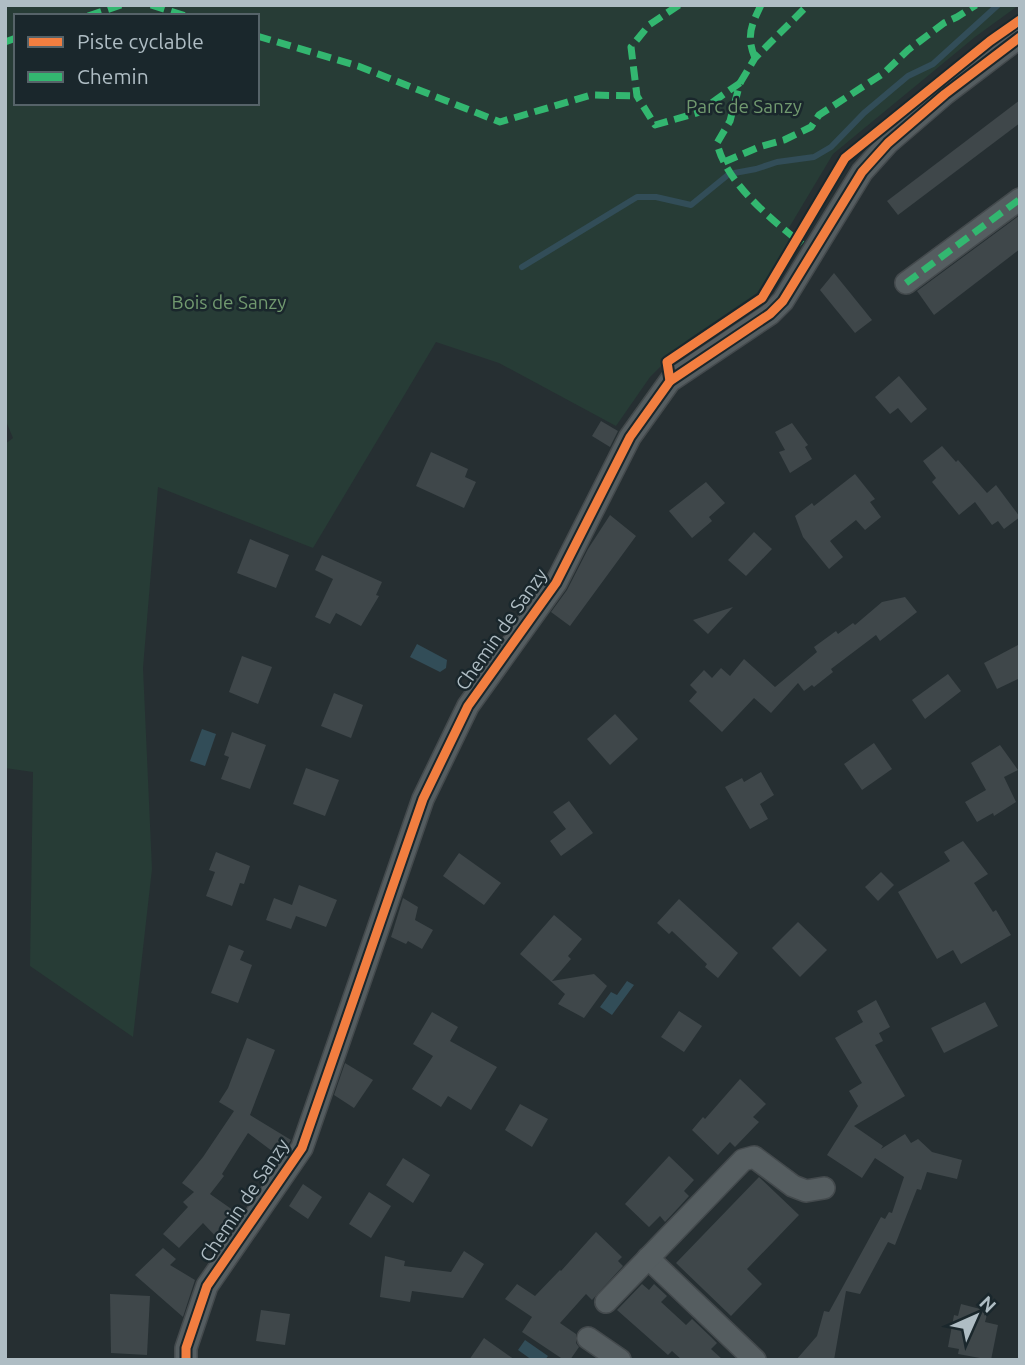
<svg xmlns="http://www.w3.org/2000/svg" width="1025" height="1365" font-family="Ubuntu,sans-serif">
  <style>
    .green { fill: #273c36; fill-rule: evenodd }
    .water { fill: #324d58 }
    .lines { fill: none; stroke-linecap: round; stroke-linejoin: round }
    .stream { stroke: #324d58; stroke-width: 6 }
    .building { fill: #3f474a }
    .minor-casing { stroke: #444a4d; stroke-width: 24 }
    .minor { stroke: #555d60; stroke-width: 21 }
    .quiet { stroke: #33b770; stroke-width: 7; stroke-dasharray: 14 7; stroke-linecap: butt }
    .cycleway-casing { stroke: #1a272c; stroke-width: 13 }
    .cycleway { stroke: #f27e40; stroke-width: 9 }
    .labels { text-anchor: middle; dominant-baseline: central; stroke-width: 5; stroke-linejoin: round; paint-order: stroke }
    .park-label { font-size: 19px; fill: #71996f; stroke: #1a272c }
    .street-label { font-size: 19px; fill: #afbdc4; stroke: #1a272c }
  </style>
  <rect width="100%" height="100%" fill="#262f32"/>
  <!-- green -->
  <path class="green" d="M5,5H1019L975,37L833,154L787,231L785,234L791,240L757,293L686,341L650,377L616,426L499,363L436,342L313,548L158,487L143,668L152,869L133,1037L30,966L33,772L5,768V444L13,438L5,419ZM16,16H257V103H16Z"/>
  <!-- water -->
  <g class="water">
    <polygon points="417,644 447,660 446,668 440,672 410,657"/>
    <polygon points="202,729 216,734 205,766 190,761"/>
    <polygon points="627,981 634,985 612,1015 600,1007 611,992 617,995"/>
    <polygon points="525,1340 548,1356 545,1360 532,1360 518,1350"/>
  </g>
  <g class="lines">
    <!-- stream -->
    <polyline class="stream" points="522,267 637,197 656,197 691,205 729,174 756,169 777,162 814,157 831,147 864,113 908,76 933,64 998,5"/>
  </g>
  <!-- building -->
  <g class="building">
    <polygon points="1020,100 1020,123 898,215 887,201"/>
    <polygon points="1020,215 1020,249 934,315 917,291"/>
    <polygon points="834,273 872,320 855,333 820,290"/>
    <polygon points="899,376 927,409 911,423 898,408 890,414 875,397"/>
    <polygon points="601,421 618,431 610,447 592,436"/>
    <polygon points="792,423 808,445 805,447 812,459 790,473 779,452 785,450 775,432"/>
    <polygon points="942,446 956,462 958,460 987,493 996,485 1020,517 1004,529 998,521 992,525 975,502 959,515 932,482 936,478 923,461"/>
    <polygon points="431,452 468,469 465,477 476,482 464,508 416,486"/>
    <polygon points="855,474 875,499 870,502 881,517 865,530 856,520 830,541 843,557 829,569 803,537 795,516 812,503 814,506"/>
    <polygon points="706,482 725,503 709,517 712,521 692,538 669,511"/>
    <polygon points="610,515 636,536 570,626 551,612 567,590 588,549"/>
    <polygon points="754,532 772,549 746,576 728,560"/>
    <polygon points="250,539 289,555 276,588 237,573"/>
    <polygon points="322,555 382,582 376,595 379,596 361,626 336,613 330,624 315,617 333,579 315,570"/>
    <polygon points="905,597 917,612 880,641 876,635 831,669 833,672 814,687 812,685 804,691 798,683 771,713 754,698 722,732 689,701 697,692 690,685 704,670 712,678 721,668 730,676 744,659 775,687 817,652 814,647 836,631 838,634 853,623 855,625 882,602"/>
    <polygon points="733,607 708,634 693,620"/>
    <polygon points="1020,644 1020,678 997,689 984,663"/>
    <polygon points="242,656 272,667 258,704 229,692"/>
    <polygon points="948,674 961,691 925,719 912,700"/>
    <polygon points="334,693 363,705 351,738 321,726"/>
    <polygon points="615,714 638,739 610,765 587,739"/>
    <polygon points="232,732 266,745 250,789 221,779 229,757 224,755"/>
    <polygon points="874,743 892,769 862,790 844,764"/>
    <polygon points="1000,745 1018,770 1004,777 1016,802 994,816 993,813 977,822 965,802 986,790 971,763"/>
    <polygon points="306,768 339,780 325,816 293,804"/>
    <polygon points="761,772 774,795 760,804 768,819 750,829 725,787 742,778 744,782"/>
    <polygon points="569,801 593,833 561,856 550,841 566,829 553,812"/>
    <polygon points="963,841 988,874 974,883 993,912 996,910 1011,935 961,964 953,950 937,959 898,892 950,861 944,852"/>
    <polygon points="216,852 250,866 244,884 240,883 232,906 206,896 215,872 209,870"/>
    <polygon points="459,853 501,883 484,905 443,876"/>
    <polygon points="881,872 894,885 878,901 865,887"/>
    <polygon points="299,885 337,900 326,927 296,916 291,929 266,920 274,898 292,905"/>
    <polygon points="403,898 418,907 415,920 433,930 422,949 408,941 406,944 391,937"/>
    <polygon points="679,899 738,953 718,978 705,967 707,964 672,931 669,934 657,923"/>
    <polygon points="554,915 582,939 568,956 571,959 552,981 594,974 607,986 584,1018 558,1004 565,994 520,954"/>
    <polygon points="798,922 827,950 800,977 772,948"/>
    <polygon points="229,945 244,951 240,960 252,965 238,1003 211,993"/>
    <polygon points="876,1000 890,1027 879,1033 883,1041 875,1045 905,1096 854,1126 883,1146 881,1149 905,1134 911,1143 918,1139 932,1152 962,1160 957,1179 927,1172 921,1190 917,1189 895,1245 888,1242 860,1294 846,1291 834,1360 796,1360 817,1336 824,1311 829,1312 881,1217 885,1219 889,1212 892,1213 904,1177 875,1158 862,1178 827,1155 858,1106 849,1091 862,1083 835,1038 863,1022 857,1011"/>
    <polygon points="985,1002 998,1026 944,1053 931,1028"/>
    <polygon points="679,1011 702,1026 684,1052 661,1037"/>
    <polygon points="432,1012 458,1027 450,1041 497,1067 471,1110 448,1096 441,1107 412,1089 433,1056 413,1044"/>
    <polygon points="247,1038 275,1050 250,1115 291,1140 280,1157 248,1133 222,1174 224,1176 210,1194 240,1215 221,1242 203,1223 179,1248 163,1234 188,1207 183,1202 194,1192 182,1183 203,1157 234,1111 219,1102 228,1088"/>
    <polygon points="345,1063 373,1080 354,1108 334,1095"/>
    <polygon points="740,1079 766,1104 753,1117 759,1122 735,1147 730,1142 718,1155 692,1130 703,1117 705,1119"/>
    <polygon points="520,1104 548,1119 532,1147 505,1130"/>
    <polygon points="669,1156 694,1180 684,1191 689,1196 680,1206 665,1222 660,1216 649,1227 625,1204"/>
    <polygon points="403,1158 430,1175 413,1203 386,1185"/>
    <polygon points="759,1177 799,1215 747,1269 762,1284 731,1316 676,1263"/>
    <polygon points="303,1184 322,1197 308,1219 289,1206"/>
    <polygon points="369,1192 391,1206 371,1238 349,1224"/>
    <polygon points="596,1232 622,1257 618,1261 623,1266 592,1300 586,1294 560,1323 576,1334 576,1343 579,1347 570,1360 564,1360 522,1332 532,1317 505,1299 517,1284 535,1296 560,1270 561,1271"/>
    <polygon points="163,1248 176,1259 170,1265 195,1280 183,1317 135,1275"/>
    <polygon points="464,1251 484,1264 463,1298 412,1291 410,1302 380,1297 385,1256 405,1261 404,1266 451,1272"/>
    <polygon points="642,1284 649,1290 654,1284 667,1296 661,1302 686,1325 692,1319 711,1337 717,1343 711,1349 723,1360 682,1360 672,1351 668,1355 617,1310"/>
    <polygon points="110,1294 150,1296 147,1355 111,1353"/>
    <polygon points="961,1304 988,1311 985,1322 998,1325 991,1360 958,1354 959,1349 948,1347 954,1315 958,1316"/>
    <polygon points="261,1310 290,1314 285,1345 256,1341"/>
    <polygon points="484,1338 515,1360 469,1360"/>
  </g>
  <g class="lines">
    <!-- minor casing -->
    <g class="minor-casing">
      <g id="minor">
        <polyline points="906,283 1020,199"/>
        <polyline points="648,1258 755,1360"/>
        <polyline points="606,1302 743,1160 754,1157 793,1186 806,1191 824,1188"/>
        <polyline points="588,1338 620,1360"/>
        <polyline points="186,1360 186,1348 207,1286 302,1148 423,799 468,706 556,583 630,437 670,381 770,314 783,301 862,172 888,143 945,94 1020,37"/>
      </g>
    </g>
    <!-- minor -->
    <use href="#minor" class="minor"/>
    <!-- quiet -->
    <g class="quiet">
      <polyline points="151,5 186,16"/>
      <path d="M679,5L649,25L631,47L637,96L655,125L697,113L740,83L730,121L717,143C726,183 771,219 802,244"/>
      <polyline points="88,16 121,5"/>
      <polyline points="257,36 358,66 500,122 591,95 637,96"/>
      <polyline points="5,42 16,38"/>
      <path d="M755,58C746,36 751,26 761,5"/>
      <polyline points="740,83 755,58 808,5"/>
      <polyline points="724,162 759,147 784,140 811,127 819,115 884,73 908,50 944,23 957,17 976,5"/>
      <polyline points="906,283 1020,199"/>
    </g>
    <!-- cycleway casing -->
    <g class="cycleway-casing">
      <g id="cycleway">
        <polyline points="670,381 667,362 762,298 845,158 990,41 1020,20"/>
        <polyline points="186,1360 186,1348 207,1286 302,1148 423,799 468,706 556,583 630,437 670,381 770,314 783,301 862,172 888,143 945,94 1020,37"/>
      </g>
    </g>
    <!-- cycleway -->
    <use href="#cycleway" class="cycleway"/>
  </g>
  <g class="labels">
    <!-- park labels -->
    <g class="park-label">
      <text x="744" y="106">Parc de Sanzy</text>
      <text x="229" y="302">Bois de Sanzy</text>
    </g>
    <!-- street labels -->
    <g class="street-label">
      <text transform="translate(501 629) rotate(-55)">Chemin de Sanzy</text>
      <text transform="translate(244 1200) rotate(-56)">Chemin de Sanzy</text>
    </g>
  </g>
  <!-- border -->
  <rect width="1025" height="1365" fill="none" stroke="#afbdc4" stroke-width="14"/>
  <!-- legend -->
  <rect x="14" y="14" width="245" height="91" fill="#1a272c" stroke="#566369" stroke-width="2"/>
  <rect x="28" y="37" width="35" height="10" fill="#f27e40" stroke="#566369" stroke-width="2"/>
  <text x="77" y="49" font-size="21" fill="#afbdc4">Piste cyclable</text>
  <rect x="28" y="72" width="35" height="10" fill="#33b770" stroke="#566369" stroke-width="2"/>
  <text x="77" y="84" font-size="21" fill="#afbdc4">Chemin</text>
  <!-- north arrow -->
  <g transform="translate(976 1316) rotate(45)" stroke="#1a272c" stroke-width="5" paint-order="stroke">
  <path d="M0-5L12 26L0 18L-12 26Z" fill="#afbdc4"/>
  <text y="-10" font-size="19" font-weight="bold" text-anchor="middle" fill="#afbdc4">N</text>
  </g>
</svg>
